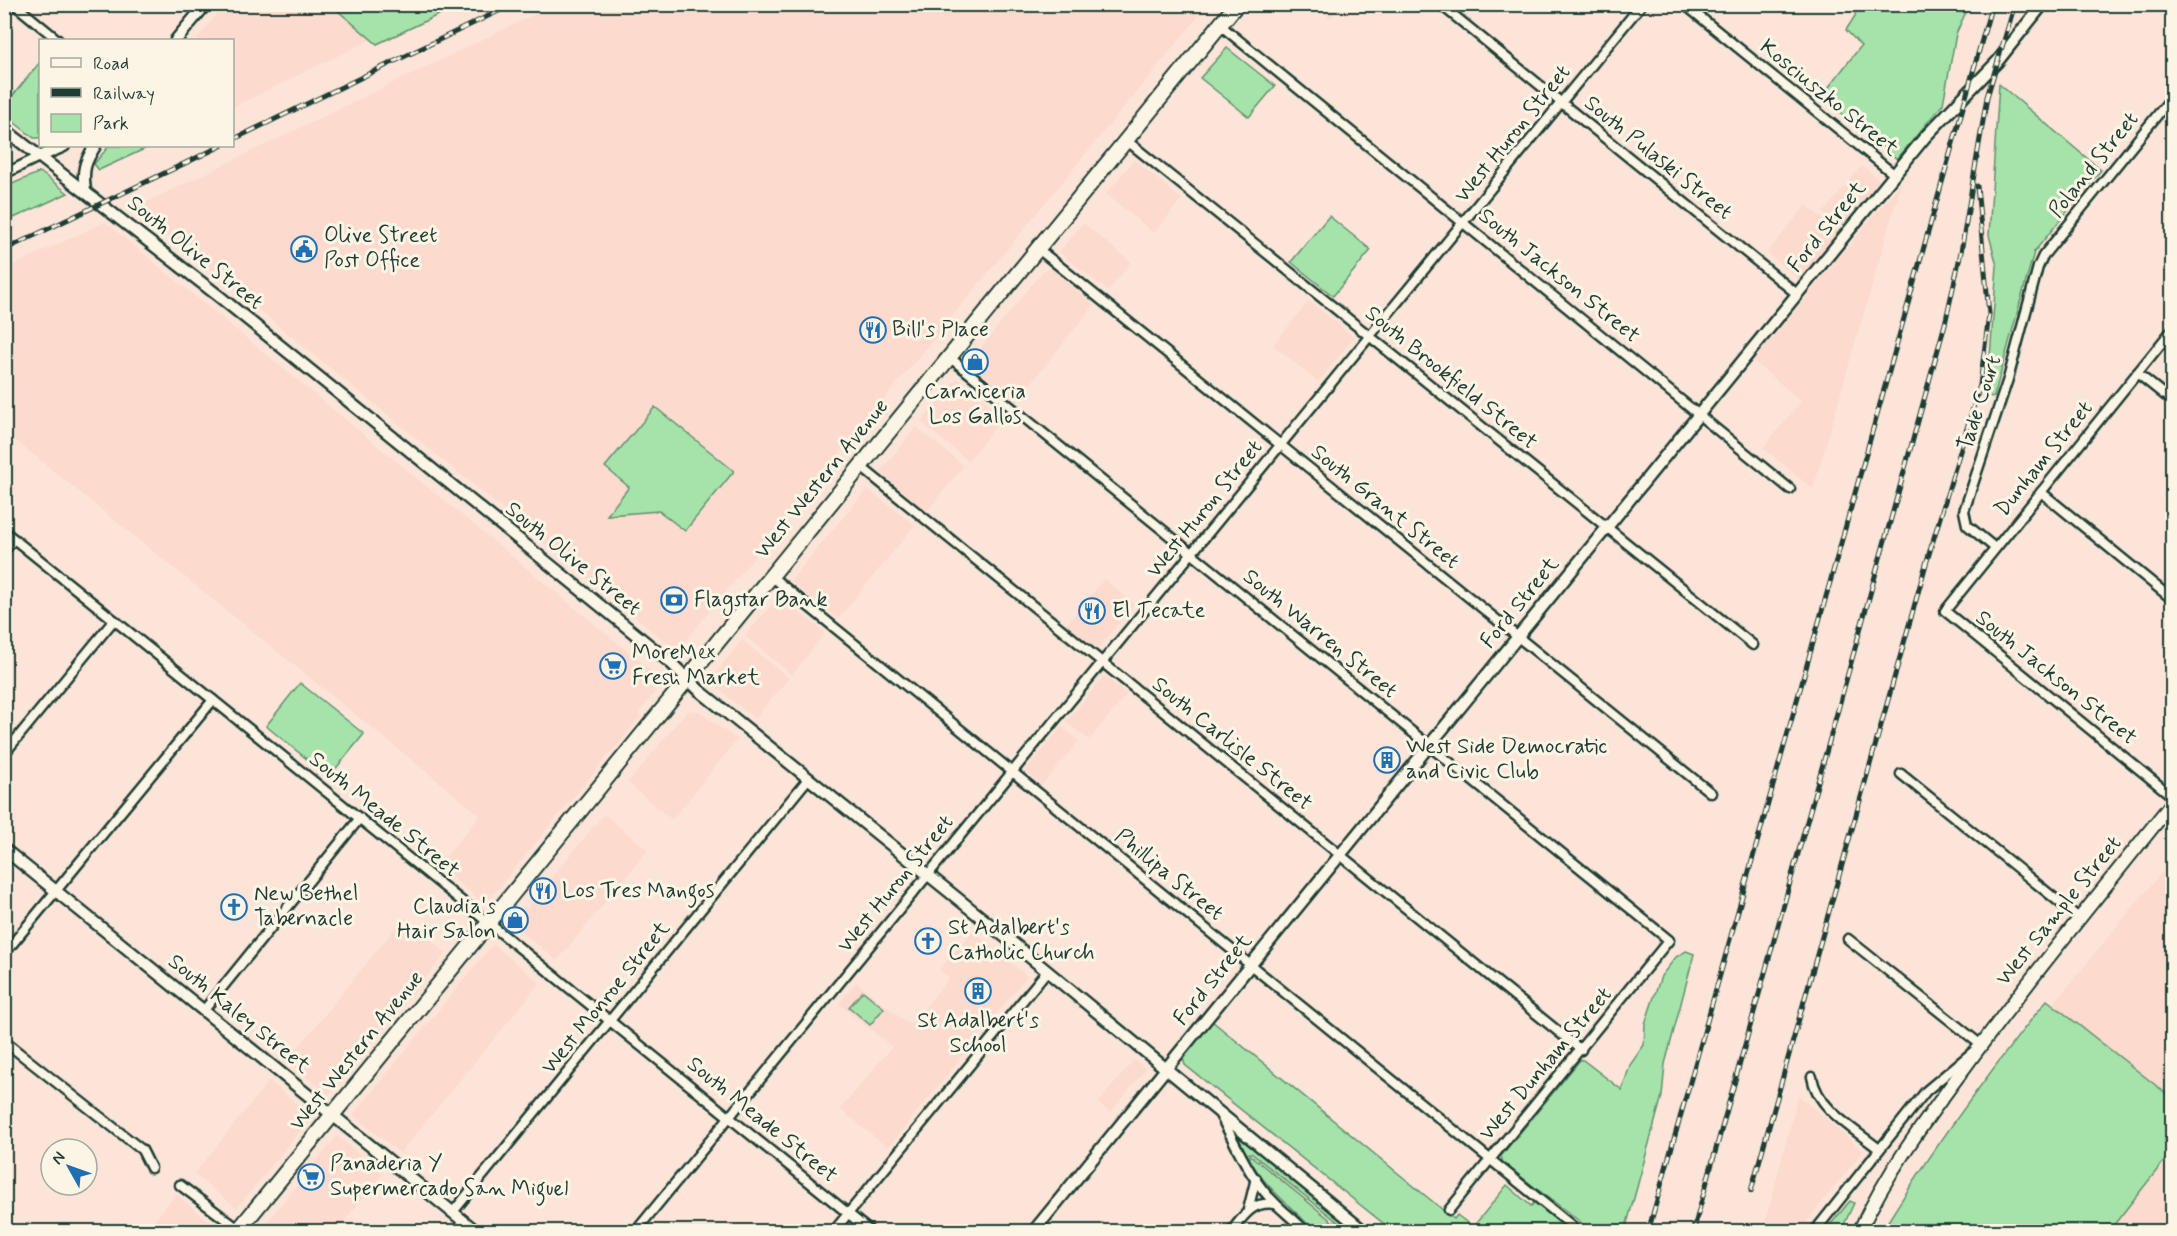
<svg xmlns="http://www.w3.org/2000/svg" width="2177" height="1236" font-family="Mynerve,sans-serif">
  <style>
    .built { fill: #fcdace; fill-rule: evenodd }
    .green { fill: #a6e3aa; stroke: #62906f; stroke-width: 1.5 }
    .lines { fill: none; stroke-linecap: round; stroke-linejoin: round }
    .minor-casing { stroke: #1f3d34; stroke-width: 13 }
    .tertiary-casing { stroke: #1f3d34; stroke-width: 15 }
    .secondary-casing { stroke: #1f3d34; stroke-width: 16 }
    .primary-casing { stroke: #1f3d34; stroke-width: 18 }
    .minor { stroke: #fcf5e5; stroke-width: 8 }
    .tertiary { stroke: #fcf5e5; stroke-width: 10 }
    .secondary { stroke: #fcf5e5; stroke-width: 12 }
    .primary { stroke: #fcf5e5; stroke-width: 14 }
    .rail-casing { stroke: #1f3d34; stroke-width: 5 }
    .rail { stroke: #fcf5e5; stroke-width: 3; stroke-dasharray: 9; stroke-linecap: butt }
    .labels { text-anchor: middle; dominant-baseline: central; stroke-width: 6; stroke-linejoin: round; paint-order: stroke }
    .street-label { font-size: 22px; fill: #1f3d34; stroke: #fcf5e5 }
    .poi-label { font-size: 22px; fill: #1f3d34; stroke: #fcf5e5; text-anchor: start }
  </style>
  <rect width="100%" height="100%" fill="#fce5d8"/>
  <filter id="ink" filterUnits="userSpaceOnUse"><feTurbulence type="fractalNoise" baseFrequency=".0167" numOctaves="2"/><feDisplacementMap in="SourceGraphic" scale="12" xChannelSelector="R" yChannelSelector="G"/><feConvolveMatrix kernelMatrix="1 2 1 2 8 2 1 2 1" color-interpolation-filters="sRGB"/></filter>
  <g filter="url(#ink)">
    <!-- built -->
    <g class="built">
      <polygon points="225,4 331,5 372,39 233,107 232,40 196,40"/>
      <path d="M554,5H1208L677,651L134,208ZM629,487L659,511L608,514Z"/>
      <polygon points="1313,5 1341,5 1330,18"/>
      <polygon points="1134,160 1182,199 1154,233 1106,194"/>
      <polygon points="1862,166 1879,180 1841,227 1823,213"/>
      <polygon points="1902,182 1813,489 1763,448 1801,401 1753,361"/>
      <polygon points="1806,205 1838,231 1799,279 1767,253"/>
      <polygon points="105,222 654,673 647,683 656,691 638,714 641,716 485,904 438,866 480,815 5,432 5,269"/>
      <polygon points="1083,223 1131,262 1108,291 1059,252"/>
      <polygon points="1051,269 1094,305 1016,402 969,362 1044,270"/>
      <polygon points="1309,301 1354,337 1318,382 1273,345"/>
      <polygon points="957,378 1004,416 968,461 921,422"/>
      <polygon points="916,427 964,466 927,511 880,472"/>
      <polygon points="867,489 915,525 838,619 790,581"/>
      <polygon points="1104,579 1134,604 1098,649 1067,624"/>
      <polygon points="779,596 825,633 792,675 745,636"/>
      <polygon points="742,640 789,678 755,719 709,681"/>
      <polygon points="1104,676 1127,694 1089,740 1066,722"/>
      <polygon points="699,711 737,740 672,820 628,783 686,712"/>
      <polygon points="1062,727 1079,741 1042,785 1025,771"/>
      <polygon points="604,814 648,850 557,961 510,922 523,907 526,909"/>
      <polygon points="2172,860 2172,1098 2053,1004"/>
      <polygon points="404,917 446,953 329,1095 287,1061"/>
      <polygon points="973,931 1027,976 888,1148 840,1109 892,1047 839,1004 856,982 910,1025 949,978 939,970"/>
      <polygon points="493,944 540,983 400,1153 353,1115"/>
      <polygon points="1134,1060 1146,1069 1110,1113 1098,1103"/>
      <polygon points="269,1081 312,1116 237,1208 194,1174"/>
      <polygon points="1798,1095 1863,1151 1799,1231 1763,1231"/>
      <polygon points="337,1136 383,1174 336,1231 267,1231 262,1228"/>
      <polygon points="2172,1151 2172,1231 2109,1231"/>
      <polygon points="176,1194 217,1228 214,1231 146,1231"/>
    </g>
    <!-- green -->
    <g class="green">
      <polygon points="1857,4 1969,5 1956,34 1943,104 1897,159 1821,97 1861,46 1846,30 1855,16"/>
      <polygon points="331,5 459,5 377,44"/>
      <polygon points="1227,48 1275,86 1249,117 1200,78"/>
      <polygon points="40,62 40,138 34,138 5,115 5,105"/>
      <polygon points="1999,84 2101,170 2034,252 1994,397 1987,396 1997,266 1989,235"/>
      <polygon points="109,146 151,146 99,170 94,164"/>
      <polygon points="40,172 68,193 5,222 5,187"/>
      <polygon points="1329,216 1371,250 1333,296 1291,262"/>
      <polygon points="655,407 734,471 685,531 659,511 607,515 629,487 605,467"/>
      <polygon points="300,683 364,734 329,777 266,726"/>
      <polygon points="1686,951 1694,954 1665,1064 1662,1096 1625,1231 1586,1231 1587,1227 1503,1163 1501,1156 1580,1060 1583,1060 1622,1090 1630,1065 1644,1045 1645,1024 1661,976 1676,957"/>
      <polygon points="863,991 884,1008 870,1025 849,1007"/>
      <path d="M2047,1000L2172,1098V1151L2109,1231H1882C1932,1150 1987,1074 2047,1000Z"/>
      <polygon points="1212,1021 1454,1219 1457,1215 1473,1227 1507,1185 1531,1206 1535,1202 1571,1231 1393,1231 1185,1065 1183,1058 1186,1052"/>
      <polygon points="1237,1136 1238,1136 1356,1231 1349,1231 1251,1153 1246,1154"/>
      <path d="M1250,1155L1344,1231H1315C1289,1204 1267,1190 1248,1157Z"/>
      <polygon points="1850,1201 1854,1203 1841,1231 1825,1231"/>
    </g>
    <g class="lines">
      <!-- minor casing -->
      <g class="minor-casing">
        <g id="minor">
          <polyline points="14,4 58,40"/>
          <polyline points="1440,4 1797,294"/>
          <polyline points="1684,4 1895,175"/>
          <polyline points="2168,4 2172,8"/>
          <polyline points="1220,25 1790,489"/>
          <polyline points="1126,140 1753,645"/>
          <polyline points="4,174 39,157"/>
          <polyline points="1037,248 1711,793"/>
          <polyline points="2172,330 1945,611 2172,796"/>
          <polyline points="948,356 1669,940 1449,1210"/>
          <polyline points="2137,373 2172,401"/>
          <polyline points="860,466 1581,1050"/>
          <polyline points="2041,492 2172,599"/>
          <polyline points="4,531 871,1232"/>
          <polyline points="1995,548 1967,525 1964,511 2008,379 2038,267 2043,256 2172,97"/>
          <polyline points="4,551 14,539"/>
          <polyline points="771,576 1571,1225"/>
          <polyline points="4,754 114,620"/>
          <polyline points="1901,774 2079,918"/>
          <polyline points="4,954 213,700"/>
          <polyline points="204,1010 360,818"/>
          <polyline points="4,1041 142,1150 151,1168"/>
          <path d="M1812,1077C1817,1109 1856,1130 1879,1149"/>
          <path d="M1220,1115C1236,1144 1250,1180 1275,1203C1285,1213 1296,1221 1306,1232"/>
          <polyline points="180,1185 241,1231"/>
          <polyline points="1248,1210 1256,1178"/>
          <polyline points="453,1212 808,779"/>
          <polyline points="4,1226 11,1232"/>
          <polyline points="635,1232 1642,4"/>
          <polyline points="833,1232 1047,971"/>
          <path d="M1231,1232C1244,1215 1252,1201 1275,1204"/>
          <polyline points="1814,1232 1926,1091 1981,1045 1848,939"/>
        </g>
      </g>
      <!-- tertiary casing -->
      <g class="tertiary-casing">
        <g id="tertiary">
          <polyline points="176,40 206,4"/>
          <polyline points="4,129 220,297 671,663 700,691 1014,944 1365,1232"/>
          <polyline points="39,157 64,146"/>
          <path d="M85,190C82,170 85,162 95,146"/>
          <polyline points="4,849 477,1232"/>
          <polyline points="1033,1232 1925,137 1997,62 2043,4"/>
        </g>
      </g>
      <!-- secondary casing -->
      <g class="secondary-casing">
        <path id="secondary" d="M1859,1232C1886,1174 1924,1122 1962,1071C2029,979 2101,892 2172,803"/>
      </g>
      <!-- primary casing -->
      <g class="primary-casing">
        <polyline id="primary" points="237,1232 1237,4"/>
      </g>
      <!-- minor -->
      <use href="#minor" class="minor"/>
      <!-- tertiary -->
      <use href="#tertiary" class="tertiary"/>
      <!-- secondary -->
      <use href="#secondary" class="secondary"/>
      <!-- primary -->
      <use href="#primary" class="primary"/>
      <!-- rail casing -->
      <g class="rail-casing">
        <g id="rail">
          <polyline points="232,140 513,4"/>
          <polyline points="4,250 221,146"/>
          <polyline points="1751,1191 1926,564 1980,385 1989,314 1977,186"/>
          <polyline points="1648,1232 1992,4"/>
          <polyline points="1693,1232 1945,324 1961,252 1987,97 2015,4"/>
        </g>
      </g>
      <!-- rail -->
      <use href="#rail" class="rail"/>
    </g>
  </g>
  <!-- icons -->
  <defs>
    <g id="civic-ring" transform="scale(1.35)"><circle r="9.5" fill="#fcf5e5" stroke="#1f6fb2" stroke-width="1.5"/><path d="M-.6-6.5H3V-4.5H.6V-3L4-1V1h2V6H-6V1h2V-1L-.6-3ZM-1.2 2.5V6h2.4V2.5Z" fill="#1f6fb2"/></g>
    <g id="restaurant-ring" transform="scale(1.35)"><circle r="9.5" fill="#fcf5e5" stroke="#1f6fb2" stroke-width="1.5"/><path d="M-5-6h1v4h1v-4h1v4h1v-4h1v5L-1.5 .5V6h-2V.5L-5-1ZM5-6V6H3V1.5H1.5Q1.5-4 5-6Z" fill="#1f6fb2"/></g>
    <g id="shop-ring" transform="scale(1.35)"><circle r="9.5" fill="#fcf5e5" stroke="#1f6fb2" stroke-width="1.5"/><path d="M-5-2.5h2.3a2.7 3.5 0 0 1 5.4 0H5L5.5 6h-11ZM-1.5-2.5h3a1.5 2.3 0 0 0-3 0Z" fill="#1f6fb2"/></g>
    <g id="bank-ring" transform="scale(1.35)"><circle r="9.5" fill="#fcf5e5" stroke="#1f6fb2" stroke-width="1.5"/><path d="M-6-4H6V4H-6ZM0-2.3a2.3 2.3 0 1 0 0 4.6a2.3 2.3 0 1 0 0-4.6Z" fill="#1f6fb2"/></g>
    <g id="supermarket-ring" transform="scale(1.35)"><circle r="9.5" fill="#fcf5e5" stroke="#1f6fb2" stroke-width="1.5"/><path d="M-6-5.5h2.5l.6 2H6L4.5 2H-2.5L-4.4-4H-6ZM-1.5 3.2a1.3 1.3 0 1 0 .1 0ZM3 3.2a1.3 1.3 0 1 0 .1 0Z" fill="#1f6fb2"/></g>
    <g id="building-ring" transform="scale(1.35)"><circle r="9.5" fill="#fcf5e5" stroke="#1f6fb2" stroke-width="1.5"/><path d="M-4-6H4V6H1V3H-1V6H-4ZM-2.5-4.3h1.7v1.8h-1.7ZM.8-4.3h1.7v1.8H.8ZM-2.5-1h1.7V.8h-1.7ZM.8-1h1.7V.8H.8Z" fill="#1f6fb2"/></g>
    <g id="church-ring" transform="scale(1.35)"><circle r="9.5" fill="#fcf5e5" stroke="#1f6fb2" stroke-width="1.5"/><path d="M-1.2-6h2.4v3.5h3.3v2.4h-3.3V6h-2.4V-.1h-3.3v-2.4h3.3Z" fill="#1f6fb2"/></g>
  </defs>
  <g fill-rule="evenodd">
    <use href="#civic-ring" x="304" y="249"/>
    <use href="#restaurant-ring" x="873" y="330"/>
    <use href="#shop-ring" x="975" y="362"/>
    <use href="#bank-ring" x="674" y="600"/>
    <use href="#restaurant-ring" x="1092" y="611"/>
    <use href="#supermarket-ring" x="613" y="666"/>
    <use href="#building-ring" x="1387" y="760"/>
    <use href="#restaurant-ring" x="543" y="891"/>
    <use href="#church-ring" x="234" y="907"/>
    <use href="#shop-ring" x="515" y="920"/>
    <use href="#church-ring" x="928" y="941"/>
    <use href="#building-ring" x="978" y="991"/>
    <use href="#supermarket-ring" x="311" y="1177"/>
  </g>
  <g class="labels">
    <!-- street labels -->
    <g class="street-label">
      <text transform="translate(1829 98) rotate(39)">Kosciuszko Street</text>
      <text transform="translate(1513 134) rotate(-51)">West Huron Street</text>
      <text transform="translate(1658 158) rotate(39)">South Pulaski Street</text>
      <text transform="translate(2094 165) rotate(-51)">Poland Street</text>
      <text transform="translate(1827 227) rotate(-51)">Ford Street</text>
      <text transform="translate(195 253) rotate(39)">South Olive Street</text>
      <text transform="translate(1559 276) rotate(39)">South Jackson Street</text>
      <text transform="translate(1451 378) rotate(39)">South Brookfield Street</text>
      <text transform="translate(1980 403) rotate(-72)">Tade Court</text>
      <text transform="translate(2044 459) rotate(-51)">Dunham Street</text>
      <text transform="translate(822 479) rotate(-51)">West Western Avenue</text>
      <text transform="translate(1385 507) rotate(39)">South Grant Street</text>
      <text transform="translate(1205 509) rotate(-51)">West Huron Street</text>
      <text transform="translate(573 559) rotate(39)">South Olive Street</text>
      <text transform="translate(1520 603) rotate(-51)">Ford Street</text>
      <text transform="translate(1320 634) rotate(39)">South Warren Street</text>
      <text transform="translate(2056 678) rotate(39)">South Jackson Street</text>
      <text transform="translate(1232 744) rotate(39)">South Carlisle Street</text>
      <text transform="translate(384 815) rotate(39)">South Meade Street</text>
      <text transform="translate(1169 875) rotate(39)">Phillipa Street</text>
      <text transform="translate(896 884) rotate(-51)">West Huron Street</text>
      <text transform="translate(2059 911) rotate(-51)">West Sample Street</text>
      <text transform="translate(1213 980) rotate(-51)">Ford Street</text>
      <text transform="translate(606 998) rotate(-51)">West Monroe Street</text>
      <text transform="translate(239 1014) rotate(39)">South Kaley Street</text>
      <text transform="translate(357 1051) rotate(-51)">West Western Avenue</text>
      <text transform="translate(1546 1064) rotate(-50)">West Dunham Street</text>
      <text transform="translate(762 1120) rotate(39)">South Meade Street</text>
    </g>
    <!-- poi labels -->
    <g class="poi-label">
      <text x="324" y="236">Olive Street<tspan x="324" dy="25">Post Office</tspan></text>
      <text x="892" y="330">Bill's Place</text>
      <text x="975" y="392" text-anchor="middle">Carniceria<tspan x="975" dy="25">Los Gallos</tspan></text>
      <text x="694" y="600">Flagstar Bank</text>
      <text x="1112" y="611">El Tecate</text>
      <text x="632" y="653">MoreMex<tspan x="632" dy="25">Fresh Market</tspan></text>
      <text x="1406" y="747">West Side Democratic<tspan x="1406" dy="25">and Civic Club</tspan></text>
      <text x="562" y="891">Los Tres Mangos</text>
      <text x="254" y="894">New Bethel<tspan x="254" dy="25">Tabernacle</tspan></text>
      <text x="496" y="907" text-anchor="end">Claudia's<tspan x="496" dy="25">Hair Salon</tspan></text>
      <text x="948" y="928">St Adalbert's<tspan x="948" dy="25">Catholic Church</tspan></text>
      <text x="978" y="1021" text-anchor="middle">St Adalbert's<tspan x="978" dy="25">School</tspan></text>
      <text x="330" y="1164">Panaderia Y<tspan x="330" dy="25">Supermercado San Miguel</tspan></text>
    </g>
  </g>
  <!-- margin -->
  <rect width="2177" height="1236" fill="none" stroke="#fcf5e5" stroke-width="24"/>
  <rect x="12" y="12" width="2153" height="1212" fill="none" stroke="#1f3d34" stroke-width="2" filter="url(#ink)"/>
  <!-- legend -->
  <rect x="39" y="39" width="195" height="108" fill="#fcf5e5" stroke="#a4ab9e" stroke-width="1.5"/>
  <rect x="51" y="58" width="30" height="9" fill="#fcf5e5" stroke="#a4ab9e" stroke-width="1.5"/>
  <text x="93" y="69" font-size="18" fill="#1f3d34">Road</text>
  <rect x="51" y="88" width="30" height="9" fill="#1f3d34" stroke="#a4ab9e" stroke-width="1.5"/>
  <text x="93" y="99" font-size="18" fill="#1f3d34">Railway</text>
  <rect x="51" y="114" width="30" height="18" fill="#a6e3aa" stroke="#a4ab9e" stroke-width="1.5"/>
  <text x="93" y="129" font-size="18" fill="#1f3d34">Park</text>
  <!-- north arrow -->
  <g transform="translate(69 1167) rotate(310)"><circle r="28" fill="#fcf5e5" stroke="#a4ab9e" stroke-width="1.5"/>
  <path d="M0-4.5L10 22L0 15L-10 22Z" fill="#1f6fb2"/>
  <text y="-9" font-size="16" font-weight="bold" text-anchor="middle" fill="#1f3d34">N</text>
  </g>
</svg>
